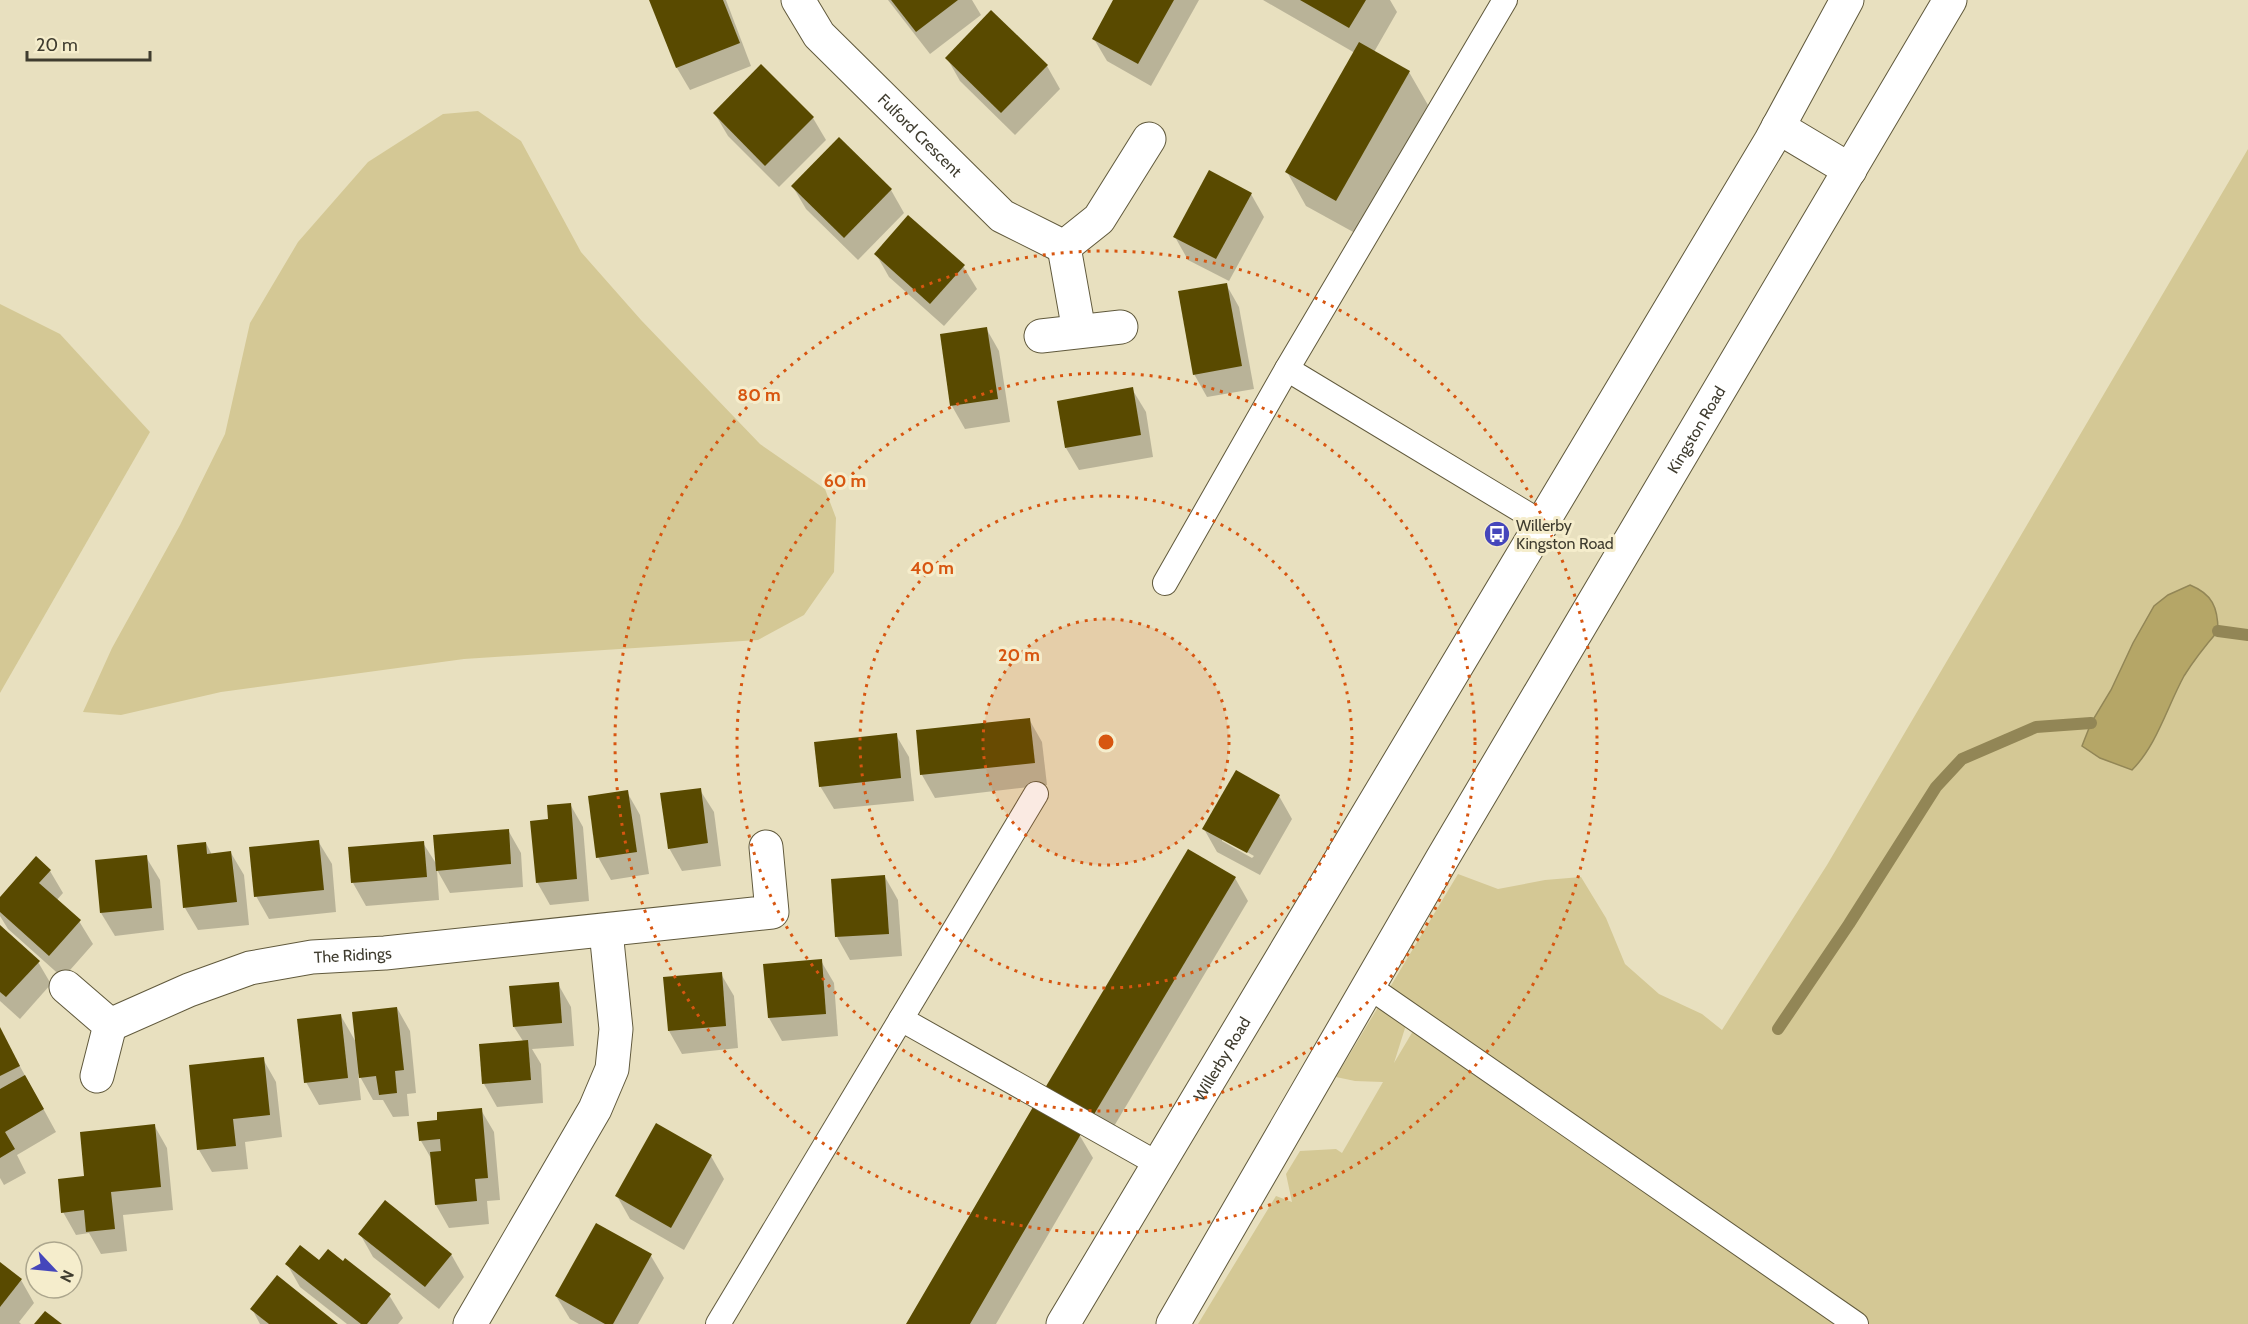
<svg xmlns="http://www.w3.org/2000/svg" width="2248" height="1324" font-family="Cabin,sans-serif">
  <style>
    .green { fill: #d4c895; fill-rule: evenodd }
    .water { fill: #b5a667; stroke: #928656; stroke-width: 1.5 }
    .shadow { fill: #0003; fill-rule: evenodd }
    .lines { fill: none; stroke-linecap: round; stroke-linejoin: round }
    .stream { stroke: #928656; stroke-width: 12 }
    .building { fill: #594a00 }
    .lane-casing { stroke: #60593c; stroke-width: 26 }
    .street-casing { stroke: #60593c; stroke-width: 35 }
    .secondary-casing { stroke: #60593c; stroke-width: 35 }
    .lane { stroke: #fff; stroke-width: 24 }
    .street { stroke: #fff; stroke-width: 33 }
    .secondary { stroke: #fff; stroke-width: 33 }
    .ring { fill: none; stroke: #d75610; stroke-width: 3; stroke-dasharray: 3 6 }
    .labels { text-anchor: middle; dominant-baseline: central; stroke-width: 6; stroke-linejoin: round; paint-order: stroke }
    .street-label { font-size: 16px; fill: #3f3c2f; stroke: #f5edcc }
    .poi-label { font-size: 16px; fill: #3f3c2f; stroke: #f5edcc; text-anchor: start }
    .centre { fill: #d75610; stroke: #f5edcc; stroke-width: 3 }
    .ring-label { font-size: 18px; text-anchor: middle; font-weight: bold; fill: #d75610; stroke: #f5edcc; stroke-width: 6; stroke-linejoin: round; paint-order: stroke }
  </style>
  <rect width="100%" height="100%" fill="#e8e0bf"/>
  <!-- green -->
  <g class="green">
    <polygon points="478,111 521,141 581,252 641,320 760,444 825,489 836,518 834,572 804,615 758,640 464,659 221,692 121,715 83,712 112,648 180,525 225,434 250,323 298,242 368,162 443,114"/>
    <path d="M2248,149V1324H1198L1276,1196L1292,1202L1286,1174L1300,1151L1336,1149L1342,1153L1383,1082L1355,1081L1336,1077L1458,874L1498,889L1545,880L1581,877L1606,918L1625,964L1659,994L1702,1014L1722,1030L1827,865ZM1406,1025L1416,1026L1394,1063Z"/>
    <polygon points="0,304 60,334 150,432 0,693"/>
  </g>
  <!-- water -->
  <path class="water" d="M2190,585C2212,594 2218,607 2218,631C2205,646 2194,660 2184,676C2167,707 2157,745 2132,770L2100,758L2082,746L2091,723L2111,690L2133,643L2154,606L2168,595Z"/>
  <!-- shadow -->
  <g class="shadow">
    <polygon points="651,0 726,0 751,66 690,90 677,68"/>
    <polygon points="888,0 972,0 981,15 930,54"/>
    <polygon points="1115,0 1199,0 1151,86 1107,61 1094,39"/>
    <polygon points="1263,0 1390,0 1397,12 1374,52 1409,72 1428,105 1355,233 1306,206 1287,172 1355,53"/>
    <polygon points="947,58 1047,66 1060,89 1015,135 960,81"/>
    <polygon points="715,114 813,118 826,140 779,187 728,136"/>
    <polygon points="793,187 891,190 904,213 858,260 806,209"/>
    <polygon points="1251,194 1264,217 1229,281 1188,260 1175,237"/>
    <polygon points="876,254 963,266 977,289 944,326 889,277"/>
    <polygon points="1226,284 1239,307 1254,389 1207,397 1194,374"/>
    <polygon points="986,328 999,351 1010,422 965,429 952,406 941,335"/>
    <polygon points="1132,389 1146,412 1153,457 1079,470 1066,448"/>
    <polygon points="1029,719 1042,742 1047,785 935,798 922,775 917,731"/>
    <polygon points="896,735 909,757 914,801 834,809 820,786"/>
    <polygon points="700,790 714,812 721,866 682,871 669,848"/>
    <polygon points="627,792 640,815 649,874 611,880 598,857"/>
    <path d="M1279,796L1292,819L1260,875L1217,852L1204,829ZM1222,838L1254,856L1252,858L1222,841Z"/>
    <polygon points="570,804 583,827 589,901 550,905 537,882 550,820"/>
    <polygon points="508,830 521,853 523,887 450,893 437,870 439,900 366,906 353,883 423,843 437,865"/>
    <polygon points="318,841 332,864 336,912 269,919 256,896"/>
    <polygon points="206,843 212,855 231,853 244,875 249,925 198,930 185,908"/>
    <polygon points="146,857 160,880 164,930 115,936 101,913"/>
    <polygon points="50,871 63,893 56,901 79,921 93,944 63,978 8,929 0,916 0,900"/>
    <polygon points="885,877 898,900 902,956 850,960 837,937"/>
    <polygon points="1235,878 1248,901 1107,1138 1060,1111"/>
    <polygon points="0,927 38,962 51,984 20,1019 0,1001"/>
    <polygon points="821,961 834,983 838,1036 782,1041 769,1018"/>
    <polygon points="721,974 734,996 738,1048 682,1054 669,1031"/>
    <polygon points="558,984 571,1007 574,1046 532,1049 541,1064 543,1103 497,1107 484,1084 523,1041 514,1027"/>
    <polygon points="397,1008 410,1031 416,1093 407,1094 409,1116 393,1117 383,1100 373,1100 358,1073 361,1100 319,1105 306,1082 341,1016 357,1044"/>
    <polygon points="0,1030 56,1132 17,1155 26,1173 4,1185 0,1178"/>
    <polygon points="263,1059 276,1082 282,1137 245,1142 248,1169 212,1172 199,1150"/>
    <polygon points="481,1110 494,1132 500,1200 487,1201 489,1224 449,1228 436,1205 432,1160 421,1141 439,1121"/>
    <polygon points="154,1125 167,1148 173,1210 123,1215 127,1251 101,1254 89,1233 76,1235 63,1212 86,1177"/>
    <polygon points="1080,1136 1093,1158 996,1324 909,1324"/>
    <polygon points="711,1156 724,1179 684,1250 630,1219 617,1196"/>
    <polygon points="360,1234 451,1254 464,1277 439,1309 373,1257"/>
    <polygon points="651,1256 664,1278 638,1324 579,1324 570,1319 556,1296"/>
    <polygon points="320,1263 389,1295 403,1318 398,1324 347,1324 300,1287 287,1264"/>
    <polygon points="0,1264 21,1280 34,1303 19,1322 21,1324 0,1324"/>
    <polygon points="252,1309 335,1324 260,1324"/>
  </g>
  <g class="lines">
    <!-- stream -->
    <g class="stream">
      <polyline points="2218,631 2248,635"/>
      <polyline points="1778,1029 1849,924 1936,787 1962,759 2036,727 2091,723"/>
    </g>
  </g>
  <!-- building -->
  <g class="building">
    <polygon points="649,0 723,0 740,43 676,68"/>
    <polygon points="891,0 958,0 916,32"/>
    <polygon points="1113,0 1174,0 1138,64 1092,39"/>
    <polygon points="1300,0 1366,0 1349,28"/>
    <polygon points="991,10 1048,65 1001,113 945,58"/>
    <polygon points="1359,42 1410,71 1336,201 1285,172"/>
    <polygon points="761,64 814,117 765,166 713,113"/>
    <polygon points="839,137 892,189 844,238 791,186"/>
    <polygon points="1209,170 1252,193 1216,259 1173,237"/>
    <polygon points="908,215 965,265 930,304 874,254"/>
    <polygon points="1227,283 1242,366 1193,375 1178,291"/>
    <polygon points="987,327 998,399 950,406 940,334"/>
    <polygon points="1133,387 1141,435 1065,448 1057,401"/>
    <polygon points="1030,718 1035,763 920,775 916,730"/>
    <polygon points="897,733 901,778 819,787 814,742"/>
    <polygon points="1236,770 1280,795 1247,853 1202,829"/>
    <polygon points="701,788 708,843 668,849 660,793"/>
    <polygon points="628,790 637,852 596,858 588,796"/>
    <polygon points="571,803 577,879 536,883 530,821 548,819 547,805"/>
    <polygon points="509,829 511,864 436,871 433,835"/>
    <polygon points="319,840 324,890 254,897 249,847"/>
    <polygon points="424,841 427,877 351,883 348,847"/>
    <polygon points="206,842 207,854 231,851 237,902 183,908 177,845"/>
    <polygon points="1188,849 1236,877 1093,1116 1045,1088"/>
    <polygon points="147,855 152,908 100,913 95,860"/>
    <polygon points="36,856 51,870 39,883 81,920 49,956 0,912 0,897"/>
    <polygon points="885,875 889,934 835,937 831,879"/>
    <polygon points="0,925 40,961 6,997 0,992"/>
    <polygon points="822,959 826,1014 768,1018 763,964"/>
    <polygon points="722,972 726,1026 668,1031 663,977"/>
    <polygon points="559,982 562,1023 513,1027 509,986"/>
    <polygon points="397,1007 404,1070 395,1071 397,1093 379,1095 376,1076 359,1078 352,1012"/>
    <polygon points="341,1014 348,1078 304,1083 297,1019"/>
    <polygon points="0,1027 20,1066 0,1076"/>
    <polygon points="528,1040 531,1080 482,1084 479,1044"/>
    <polygon points="264,1057 270,1115 233,1119 236,1146 197,1150 189,1065"/>
    <polygon points="25,1075 44,1109 5,1132 15,1149 0,1158 0,1089"/>
    <polygon points="1033,1107 1081,1134 1010,1255 970,1324 906,1324"/>
    <polygon points="482,1108 488,1178 475,1179 477,1201 435,1205 430,1152 441,1151 440,1139 419,1141 417,1122 437,1120 437,1112"/>
    <polygon points="656,1123 712,1155 671,1228 615,1196"/>
    <polygon points="155,1124 161,1187 111,1192 115,1229 86,1232 84,1210 61,1213 58,1179 84,1176 80,1132"/>
    <polygon points="385,1200 452,1254 425,1287 358,1234"/>
    <polygon points="596,1223 652,1254 613,1324 605,1324 555,1296"/>
    <polygon points="300,1245 319,1260 328,1249 343,1261 345,1258 391,1294 367,1324 361,1324 285,1264"/>
    <polygon points="0,1262 22,1279 0,1307"/>
    <polygon points="277,1275 338,1324 269,1324 250,1309"/>
    <polygon points="45,1311 62,1324 34,1324"/>
  </g>
  <g class="lines">
    <!-- lane casing -->
    <g class="lane-casing">
      <g id="lane">
        <polyline points="1287,369 1542,523"/>
        <polyline points="1165,583 1287,369 1505,0"/>
        <polyline points="1368,986 1856,1324"/>
        <polyline points="901,1019 1158,1164"/>
        <polyline points="718,1324 1036,794"/>
      </g>
    </g>
    <!-- street casing -->
    <g class="street-casing">
      <g id="street">
        <path id="s1" d="M798,0L819,35L1002,216L1064,247L1099,219L1149,139"/>
        <polyline points="1064,247 1079,331"/>
        <polyline points="1041,336 1121,327"/>
        <polyline points="66,987 110,1025 97,1076"/>
        <path id="s2" d="M110,1025L189,990L250,968L312,957L385,953L772,912L766,847"/>
        <polyline points="470,1324 595,1109 612,1069 616,1029 606,931"/>
      </g>
    </g>
    <!-- secondary casing -->
    <g class="secondary-casing">
      <g id="secondary">
        <polyline points="1778,127 1850,170"/>
        <path id="s3" d="M1063,1324L1770,142L1847,0"/>
        <path id="s4" d="M1173,1324L1442,859L1950,0"/>
      </g>
    </g>
    <!-- lane -->
    <use href="#lane" class="lane"/>
    <!-- street -->
    <use href="#street" class="street"/>
    <!-- secondary -->
    <use href="#secondary" class="secondary"/>
  </g>
  <!-- distance rings -->
  <circle cx="1106" cy="742" r="123" fill="#d75610" fill-opacity=".12"/>
  <g class="ring">
    <circle cx="1106" cy="742" r="123"/>
    <circle cx="1106" cy="742" r="246"/>
    <circle cx="1106" cy="742" r="369"/>
    <circle cx="1106" cy="742" r="491"/>
  </g>
  <!-- icons -->
  <defs>
    <g id="bus-disc" transform="scale(1.35)"><circle r="9.5" fill="#4546bb" stroke="#f5edcc"/><path d="M-5-6H5V4H4V6H2V4H-2V6H-4V4H-5ZM-3.5-4V0h7V-4ZM-3.5 1.2v1.5H-2V1.2ZM2 1.2v1.5H3.5V1.2Z" fill="#fff"/></g>
  </defs>
  <g fill-rule="evenodd">
    <use href="#bus-disc" x="1497" y="534"/>
  </g>
  <g class="labels">
    <!-- street labels -->
    <g class="street-label">
      <text stroke="none"><textPath href="#s1" startOffset="183">Fulford Crescent</textPath></text>
      <text stroke="none"><textPath href="#s4" startOffset="1036">Kingston Road</textPath></text>
      <text stroke="none"><textPath href="#s2" startOffset="255">The Ridings</textPath></text>
      <text stroke="none"><textPath href="#s3" startOffset="309">Willerby Road</textPath></text>
    </g>
    <!-- poi labels -->
    <g class="poi-label">
      <text x="1516" y="525">Willerby<tspan x="1516" dy="18">Kingston Road</tspan></text>
    </g>
  </g>
  <circle cx="1106" cy="742" r="9" class="centre"/>
  <g class="ring-label">
    <text x="759" y="401">80 m</text>
    <text x="845" y="487">60 m</text>
    <text x="932" y="574">40 m</text>
    <text x="1019" y="661">20 m</text>
  </g>
  <!-- north arrow -->
  <g transform="translate(54 1270) rotate(116)"><circle r="28" fill="#f5edcc" stroke="#aca68d" stroke-width="1.5"/>
  <path d="M0-4.5L10 22L0 15L-10 22Z" fill="#4546bb"/>
  <text y="-9" font-size="16" font-weight="bold" text-anchor="middle" fill="#3f3c2f">N</text>
  </g>
  <!-- scale -->
  <path d="M27 51v9h123v-9" fill="none" stroke="#3f3c2f" stroke-width="3"/>
  <text x="36" y="51" font-size="18" fill="#3f3c2f" stroke="#f5edcc" stroke-width="4.5" paint-order="stroke">20 m</text>
</svg>
